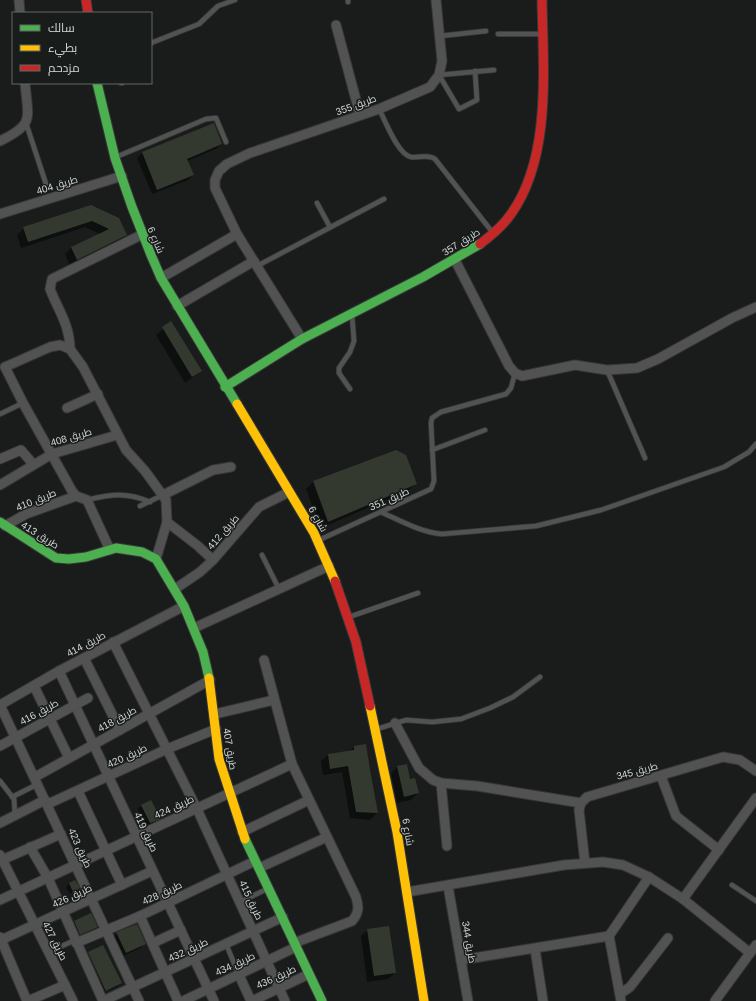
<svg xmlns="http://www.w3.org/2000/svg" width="756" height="1001" font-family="Arial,Cairo,sans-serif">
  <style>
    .shadow { fill: #0007 }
    .building { fill: #34392f }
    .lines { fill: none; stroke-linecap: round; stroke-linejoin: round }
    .lane-casing { stroke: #363837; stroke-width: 6 }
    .street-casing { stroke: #363837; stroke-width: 11 }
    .fast-casing { stroke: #363837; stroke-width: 11 }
    .slow-casing { stroke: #363837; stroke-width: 11 }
    .jam-casing { stroke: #363837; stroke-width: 11 }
    .lane { stroke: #515251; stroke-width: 4.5 }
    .street { stroke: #515251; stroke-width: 9 }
    .fast { stroke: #4caf50; stroke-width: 9 }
    .slow { stroke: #ffc107; stroke-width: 9 }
    .jam { stroke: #c62828; stroke-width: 9 }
    .labels { text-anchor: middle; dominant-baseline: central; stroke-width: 3; stroke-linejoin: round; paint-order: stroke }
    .street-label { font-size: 10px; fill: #d4d7d5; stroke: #181d1b }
  </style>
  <rect width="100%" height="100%" fill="#191c1b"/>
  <!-- shadow -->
  <g class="shadow">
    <polygon points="213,124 221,144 216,149 187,161 193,175 188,180 152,194 137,158 142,153"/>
    <polygon points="91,206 126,235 119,242 70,266 65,254 71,248 100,234 85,227 21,248 17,235 24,228"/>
    <polygon points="171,323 201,371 185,383 156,335"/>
    <polygon points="396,451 416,483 409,490 321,528 306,489 313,482"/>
    <polygon points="365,745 377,813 370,820 350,818 342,772 323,775 321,761 328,755 350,751 354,747"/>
    <polygon points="397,767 418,793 411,800 397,803 391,773"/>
    <polygon points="141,806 159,818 147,826 138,809"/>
    <polygon points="69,884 78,888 70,894 66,887"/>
    <polygon points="74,922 97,927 77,937 71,925"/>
    <polygon points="368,930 395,973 388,979 367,982 361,936"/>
    <polygon points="117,933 145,943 140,948 121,957 112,938"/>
    <polygon points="89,952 121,983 118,986 108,991"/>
    <polygon points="87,954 106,992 103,993 85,956"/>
  </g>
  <!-- building -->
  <g class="building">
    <polygon points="214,123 222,144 187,159 194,175 157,190 142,152"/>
    <polygon points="91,205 119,218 127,235 77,260 71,247 109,229 92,221 28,242 23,227"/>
    <polygon points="171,321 202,371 192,377 162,327"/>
    <polygon points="396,450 406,455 417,484 328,522 313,481"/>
    <polygon points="366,744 370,770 378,813 356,812 348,766 330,769 328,754 354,750 354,746"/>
    <polygon points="407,764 410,779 415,778 419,793 404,797 397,766"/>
    <polygon points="151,800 161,819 150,823 141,805"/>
    <polygon points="75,880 80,888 73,892 69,883"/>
    <polygon points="91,913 98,927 80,935 74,921"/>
    <polygon points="137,924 146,944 126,953 116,932"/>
    <polygon points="389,926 396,973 374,976 367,929"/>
    <polygon points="103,945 122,983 106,991 88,952"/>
  </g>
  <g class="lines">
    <!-- lane casing -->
    <g class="lane-casing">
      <g id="lane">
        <polyline points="348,0 348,2"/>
        <polyline points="498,34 541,34"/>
        <polyline points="440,36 486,31"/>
        <polyline points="151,43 199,24 218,6 235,0"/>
        <polyline points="475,71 477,100 459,109 439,75 494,70"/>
        <polyline points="121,83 122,83"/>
        <path d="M379,109C385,120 398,155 411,157C419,158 428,154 435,159L493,233"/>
        <polyline points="26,123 46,184"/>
        <polyline points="116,157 206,119 216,118 226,142"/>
        <polyline points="317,203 330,227"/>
        <polyline points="257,266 384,199"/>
        <polyline points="607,370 645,458"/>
        <polyline points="350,389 339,373 339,368 350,352 354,341 352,315"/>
        <polyline points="0,414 23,403"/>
        <polyline points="432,450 485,430"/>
        <path d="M87,500C111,494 127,492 150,502"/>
        <polyline points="140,506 163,495"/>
        <path d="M381,512C401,521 420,532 442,534L536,526L601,510L724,467L749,452L756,444"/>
        <polyline points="319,540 431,489 434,481 431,423 432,418 441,412 506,394 511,388 515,373"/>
        <polyline points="262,555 279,589"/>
        <polyline points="349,617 418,593"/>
        <polyline points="377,729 406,720 432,722 461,719 490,708 513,697 540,677"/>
        <polyline points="0,781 14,799 15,815"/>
        <polyline points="12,797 38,784"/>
        <polyline points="732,885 756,901"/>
        <polyline points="240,902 267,889"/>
        <polyline points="226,944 239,975"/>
        <polyline points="49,952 75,940"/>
      </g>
    </g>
    <!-- street casing -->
    <g class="street-casing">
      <g id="street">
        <polyline points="19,0 20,13"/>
        <polyline points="336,25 360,115"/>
        <path d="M0,141C35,124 28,119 25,83"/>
        <polyline points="0,214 122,176"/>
        <polyline points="455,260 509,366 515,373 522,376 575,365 607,370 637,368 658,359 732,318 756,307"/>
        <polyline points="161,278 237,234"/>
        <polyline points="177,306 254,261"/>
        <polyline points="302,339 237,234 215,188 215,180 219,171 227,164 250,153 379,109 430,87 439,75 442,61 436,0"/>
        <path d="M70,349C70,325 58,310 50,289L52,279L141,235"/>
        <polyline points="5,367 50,347 60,345 70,349 83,367 126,450 145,471 166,500 167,522 156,559"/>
        <polyline points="5,367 23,403 72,491 76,496 87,500 110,550"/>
        <polyline points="67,408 98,394"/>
        <polyline points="0,459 21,450 33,464"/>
        <polyline points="0,485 52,454 117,435"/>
        <polyline points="163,495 213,470 231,467"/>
        <polyline points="167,522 198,546 213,560"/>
        <polyline points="5,526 26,514 76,496"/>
        <polyline points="175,589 200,572 213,560 259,507 289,492"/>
        <polyline points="194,628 329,566"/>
        <polyline points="113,642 197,809 285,1001"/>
        <polyline points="84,658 120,730"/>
        <path d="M264,660L292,764L356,897C359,907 359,913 352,921L294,943"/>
        <polyline points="59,671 214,1001"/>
        <polyline points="34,686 69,758"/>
        <polyline points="0,705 139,1001"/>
        <polyline points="0,705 59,671 184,606"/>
        <polyline points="215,714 274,700"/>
        <polyline points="395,723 419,768 433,780 441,783 477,786 581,803"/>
        <polyline points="0,746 88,698"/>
        <polyline points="661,776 676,816 719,850"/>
        <polyline points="35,777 210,680"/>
        <polyline points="441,783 447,846"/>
        <polyline points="78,791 122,885"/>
        <polyline points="48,804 167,749 216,729"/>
        <polyline points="0,823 45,800"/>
        <polyline points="242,832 309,800"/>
        <polyline points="30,847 48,878 103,1001"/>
        <polyline points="0,855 73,1001"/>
        <polyline points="2,860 61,834"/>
        <polyline points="585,863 579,810 581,803 587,797 723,757 740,760 756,771"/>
        <polyline points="259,868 327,837"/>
        <polyline points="448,886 468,1001"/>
        <polyline points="407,892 564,865 603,862 623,865 649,877 683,899 750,953"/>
        <polyline points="683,899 756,798"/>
        <polyline points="0,900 292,764"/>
        <polyline points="140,916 178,1001"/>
        <polyline points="0,937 27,1001"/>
        <polyline points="1,940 152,871"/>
        <polyline points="76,943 140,916 255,861"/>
        <polyline points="153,943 181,930"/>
        <polyline points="535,949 543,1001"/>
        <polyline points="461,960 609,936"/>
        <polyline points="239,975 251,1001"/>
        <polyline points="620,994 630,987 668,938"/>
        <polyline points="28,1001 65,985"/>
        <polyline points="103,1001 283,917"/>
        <polyline points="183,1001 296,947"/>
        <polyline points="252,1001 309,974"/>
        <polyline points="621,1001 609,936 649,877"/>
        <polyline points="715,1001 756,945"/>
      </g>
    </g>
    <!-- fast casing -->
    <g class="fast-casing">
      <g id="fast">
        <polyline points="97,83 115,158 132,207 151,255 161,278 237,404"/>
        <polyline points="225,387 302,339 423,277 480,244"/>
        <polyline points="0,522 56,558 69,559 86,557 116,548 142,552 156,559 184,606 203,652 209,678"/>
        <polyline points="245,839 322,1001"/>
      </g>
    </g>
    <!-- slow casing -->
    <g class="slow-casing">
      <g id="slow">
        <polyline points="237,404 314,533 335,581"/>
        <polyline points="209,678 219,759 245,839"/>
        <polyline points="370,706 397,832 424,1001"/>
      </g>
    </g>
    <!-- jam casing -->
    <g class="jam-casing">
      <g id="jam">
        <polyline points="86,0 88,13"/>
        <path d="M480,244C492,235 503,226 511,214C552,157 543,67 542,0"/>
        <polyline points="335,581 356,642 370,706"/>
      </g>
    </g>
    <!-- lane -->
    <use href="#lane" class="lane"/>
    <!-- street -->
    <use href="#street" class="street"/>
    <!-- fast -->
    <use href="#fast" class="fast"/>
    <!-- slow -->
    <use href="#slow" class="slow"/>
    <!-- jam -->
    <use href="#jam" class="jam"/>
  </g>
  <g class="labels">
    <!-- street labels -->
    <g class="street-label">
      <text transform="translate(356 105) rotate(-20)">طريق 355</text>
      <text transform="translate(57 185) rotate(-17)">طريق 404</text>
      <text transform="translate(156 240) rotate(67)">شارع 6</text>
      <text transform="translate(461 242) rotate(-32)">طريق 357</text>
      <text transform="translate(71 437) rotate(-16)">طريق 408</text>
      <text transform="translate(389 499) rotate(-24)">طريق 351</text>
      <text transform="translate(36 500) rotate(-22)">طريق 410</text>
      <text transform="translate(318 519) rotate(60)">شارع 6</text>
      <text transform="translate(223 532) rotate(-49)">طريق 412</text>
      <text transform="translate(40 535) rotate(32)">طريق 413</text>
      <text transform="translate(86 644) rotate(-28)">طريق 414</text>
      <text transform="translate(39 712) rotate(-29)">طريق 416</text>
      <text transform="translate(117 719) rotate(-29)">طريق 418</text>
      <text transform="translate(230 749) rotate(81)">طريق 407</text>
      <text transform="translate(127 756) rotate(-25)">طريق 420</text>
      <text transform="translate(637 771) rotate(-15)">طريق 345</text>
      <text transform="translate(174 807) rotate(-25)">طريق 424</text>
      <text transform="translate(146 832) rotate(65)">طريق 419</text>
      <text transform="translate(408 832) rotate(80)">شارع 6</text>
      <text transform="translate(80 848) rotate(65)">طريق 423</text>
      <text transform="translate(162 893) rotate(-25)">طريق 428</text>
      <text transform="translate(72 896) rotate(-25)">طريق 426</text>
      <text transform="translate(251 900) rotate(65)">طريق 415</text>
      <text transform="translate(55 941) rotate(63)">طريق 427</text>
      <text transform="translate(469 942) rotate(80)">طريق 344</text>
      <text transform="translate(188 950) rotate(-25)">طريق 432</text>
      <text transform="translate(235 964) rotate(-25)">طريق 434</text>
      <text transform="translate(276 977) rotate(-25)">طريق 436</text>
    </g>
  </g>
  <!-- legend -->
  <rect x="12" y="12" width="140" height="72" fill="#181d1b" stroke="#636765"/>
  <rect x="20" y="25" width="20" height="6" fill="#4caf50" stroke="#636765"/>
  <text x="48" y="32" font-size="12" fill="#d4d7d5">سالك</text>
  <rect x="20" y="45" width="20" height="6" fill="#ffc107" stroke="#636765"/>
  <text x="48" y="52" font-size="12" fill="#d4d7d5">بطيء</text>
  <rect x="20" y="65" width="20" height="6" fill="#c62828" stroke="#636765"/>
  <text x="48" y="72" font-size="12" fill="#d4d7d5">مزدحم</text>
</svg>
